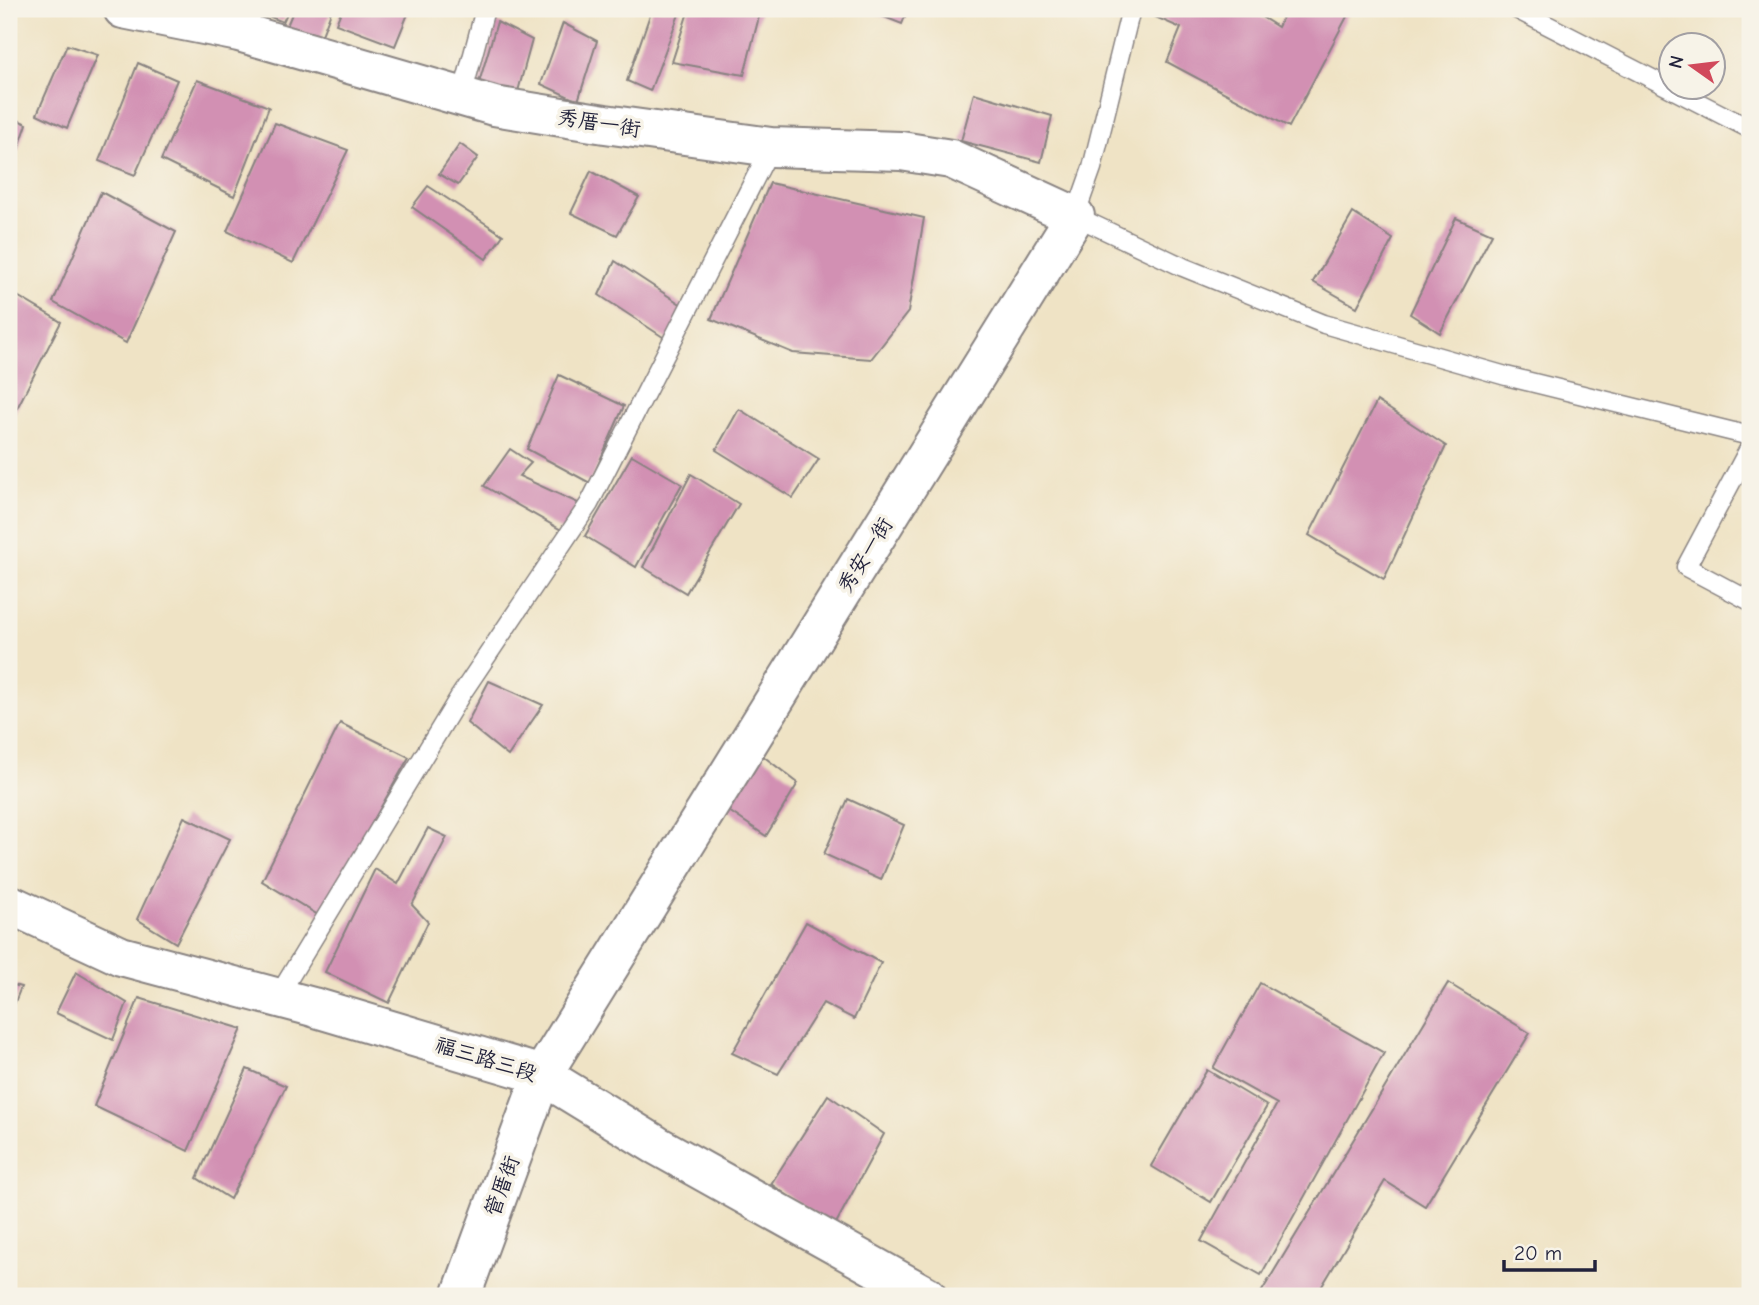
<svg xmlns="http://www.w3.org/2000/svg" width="1759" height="1305" font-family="'Comic Neue','LXGW WenKai TC',sans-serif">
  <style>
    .building { fill: #d290b3 }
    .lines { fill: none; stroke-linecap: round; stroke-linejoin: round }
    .service-casing { stroke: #888280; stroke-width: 21 }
    .tertiary-casing { stroke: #888280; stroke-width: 42 }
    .service { stroke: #fff; stroke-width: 18 }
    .tertiary { stroke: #fff; stroke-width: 38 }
    .labels { text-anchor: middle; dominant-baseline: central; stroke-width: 7; stroke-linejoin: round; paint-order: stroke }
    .street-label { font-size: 21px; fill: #22223b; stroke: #f7f3e8 }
  </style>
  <rect width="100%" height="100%" fill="#f7f3e8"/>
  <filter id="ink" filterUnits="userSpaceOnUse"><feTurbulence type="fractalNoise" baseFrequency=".0143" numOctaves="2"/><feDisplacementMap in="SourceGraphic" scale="14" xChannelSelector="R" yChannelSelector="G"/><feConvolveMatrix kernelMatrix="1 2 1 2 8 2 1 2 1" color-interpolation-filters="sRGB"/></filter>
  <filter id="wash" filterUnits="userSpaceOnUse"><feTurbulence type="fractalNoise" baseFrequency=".00686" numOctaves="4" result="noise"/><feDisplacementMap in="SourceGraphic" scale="28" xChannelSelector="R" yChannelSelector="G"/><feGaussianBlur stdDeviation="1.57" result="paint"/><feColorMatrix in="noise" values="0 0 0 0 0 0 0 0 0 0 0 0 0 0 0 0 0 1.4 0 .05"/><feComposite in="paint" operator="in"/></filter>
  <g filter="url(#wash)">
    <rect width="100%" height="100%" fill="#efe3c5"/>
    <g id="blocks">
      <!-- building -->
      <g class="building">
        <polygon points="257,9 289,9 283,22 256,11"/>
        <polygon points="294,9 332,9 320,40 286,28"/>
        <polygon points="342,9 410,9 395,46 336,24"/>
        <polygon points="652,9 681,9 650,91 627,81"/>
        <polygon points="689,9 761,9 744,75 672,62"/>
        <polygon points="864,9 908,9 902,24"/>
        <polygon points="1137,9 1255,9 1258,10 1257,14 1278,27 1287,9 1351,9 1289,127 1167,62 1181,28"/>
        <polygon points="497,22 532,40 511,117 473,103"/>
        <polygon points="563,23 597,41 578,101 541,84"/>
        <polygon points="67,45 98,55 67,128 37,114"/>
        <polygon points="138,63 177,80 135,175 99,161"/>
        <polygon points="197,80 269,107 234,196 161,160"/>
        <polygon points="974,93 1052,116 1041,162 961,141"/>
        <polygon points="9,116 27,124 14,162 9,160"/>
        <polygon points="275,123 348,150 293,263 227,231"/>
        <polygon points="460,144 478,157 458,185 439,174"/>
        <polygon points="591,171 639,197 617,235 571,213"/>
        <polygon points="770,183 924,218 908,312 871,359 793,353 711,319"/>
        <polygon points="428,186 503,235 486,259 412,207"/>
        <polygon points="101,192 176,232 126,343 53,302"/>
        <polygon points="1353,213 1393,239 1357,307 1313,282"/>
        <polygon points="1456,218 1492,234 1440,333 1410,314"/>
        <polygon points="615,261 694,313 672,343 599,295"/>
        <polygon points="9,291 61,322 9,424"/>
        <polygon points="559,375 624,406 590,483 527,449"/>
        <polygon points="1377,401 1446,446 1384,579 1309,535"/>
        <polygon points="739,409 819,459 793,498 716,450"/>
        <polygon points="510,449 531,463 519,476 578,503 565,532 484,486"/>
        <polygon points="632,455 682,484 636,567 585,536"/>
        <polygon points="691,474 739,504 686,593 643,567"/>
        <polygon points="489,681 543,705 508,756 467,723"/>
        <polygon points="340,723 409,757 320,916 262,881"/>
        <polygon points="754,749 798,783 766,836 720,805"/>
        <polygon points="848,799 904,825 881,880 824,854"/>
        <polygon points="184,817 230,839 176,943 137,919"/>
        <polygon points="428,828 447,837 412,905 428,922 389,1003 325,972 375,869 398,884"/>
        <polygon points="806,922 881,963 854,1019 823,1003 778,1074 732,1053"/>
        <polygon points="76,972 127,1003 113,1040 56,1013"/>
        <polygon points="1260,983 1384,1053 1261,1275 1201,1241 1277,1104 1213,1068"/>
        <polygon points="1448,983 1530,1033 1425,1206 1385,1181 1316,1296 1259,1296"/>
        <polygon points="9,984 21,987 9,1017"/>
        <polygon points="139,998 242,1029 188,1151 94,1106"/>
        <polygon points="247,1069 286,1086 230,1199 197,1178"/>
        <polygon points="1207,1070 1267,1106 1211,1202 1151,1166"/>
        <polygon points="828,1095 884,1134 834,1227 771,1184"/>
      </g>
    </g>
  </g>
  <g filter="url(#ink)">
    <use href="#blocks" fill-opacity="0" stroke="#888280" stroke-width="2"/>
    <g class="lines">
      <!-- service casing -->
      <g class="service-casing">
        <g id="service">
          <polyline points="1131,9 1092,168 1075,216 1183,267 1324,324 1506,376 1750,436"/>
          <polyline points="1516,9 1750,129"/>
          <polyline points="462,96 485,9"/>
          <polyline points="1750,447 1686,567 1750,601"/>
          <polyline points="277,998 460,696 589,504 771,147"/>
        </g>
      </g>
      <!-- tertiary casing -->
      <g class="tertiary-casing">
        <g id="tertiary">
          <polyline points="123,9 239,32 494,106 605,124 771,147 901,151 951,159 1075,216 542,1075 461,1296"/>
          <polyline points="9,904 121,956 313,1007 542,1075 656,1145 927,1296"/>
        </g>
      </g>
      <!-- service -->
      <use href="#service" class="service"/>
      <!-- tertiary -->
      <use href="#tertiary" class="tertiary"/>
    </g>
  </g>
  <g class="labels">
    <!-- street labels -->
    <g class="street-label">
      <text transform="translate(599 123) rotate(9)">秀厝一街</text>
      <text transform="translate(865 555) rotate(-58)">秀安一街</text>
      <text transform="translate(486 1059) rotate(17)">福三路三段</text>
      <text transform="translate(502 1186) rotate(-70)">管厝街</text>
    </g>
  </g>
  <!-- margin -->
  <rect width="1759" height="1305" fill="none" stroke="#f7f3e8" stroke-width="35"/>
  <!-- north arrow -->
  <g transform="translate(1692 66) rotate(284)"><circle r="33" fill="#f7f3e8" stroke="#a29fa3" stroke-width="2"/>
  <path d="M0-5L12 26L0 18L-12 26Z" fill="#d1495b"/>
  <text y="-10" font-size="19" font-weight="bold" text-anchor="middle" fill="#22223b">N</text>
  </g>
  <!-- scale -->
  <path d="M1504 1260v10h91v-10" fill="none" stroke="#22223b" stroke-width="3.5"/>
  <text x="1514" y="1260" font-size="21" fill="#22223b" stroke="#f7f3e8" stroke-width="5" paint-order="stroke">20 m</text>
</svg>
